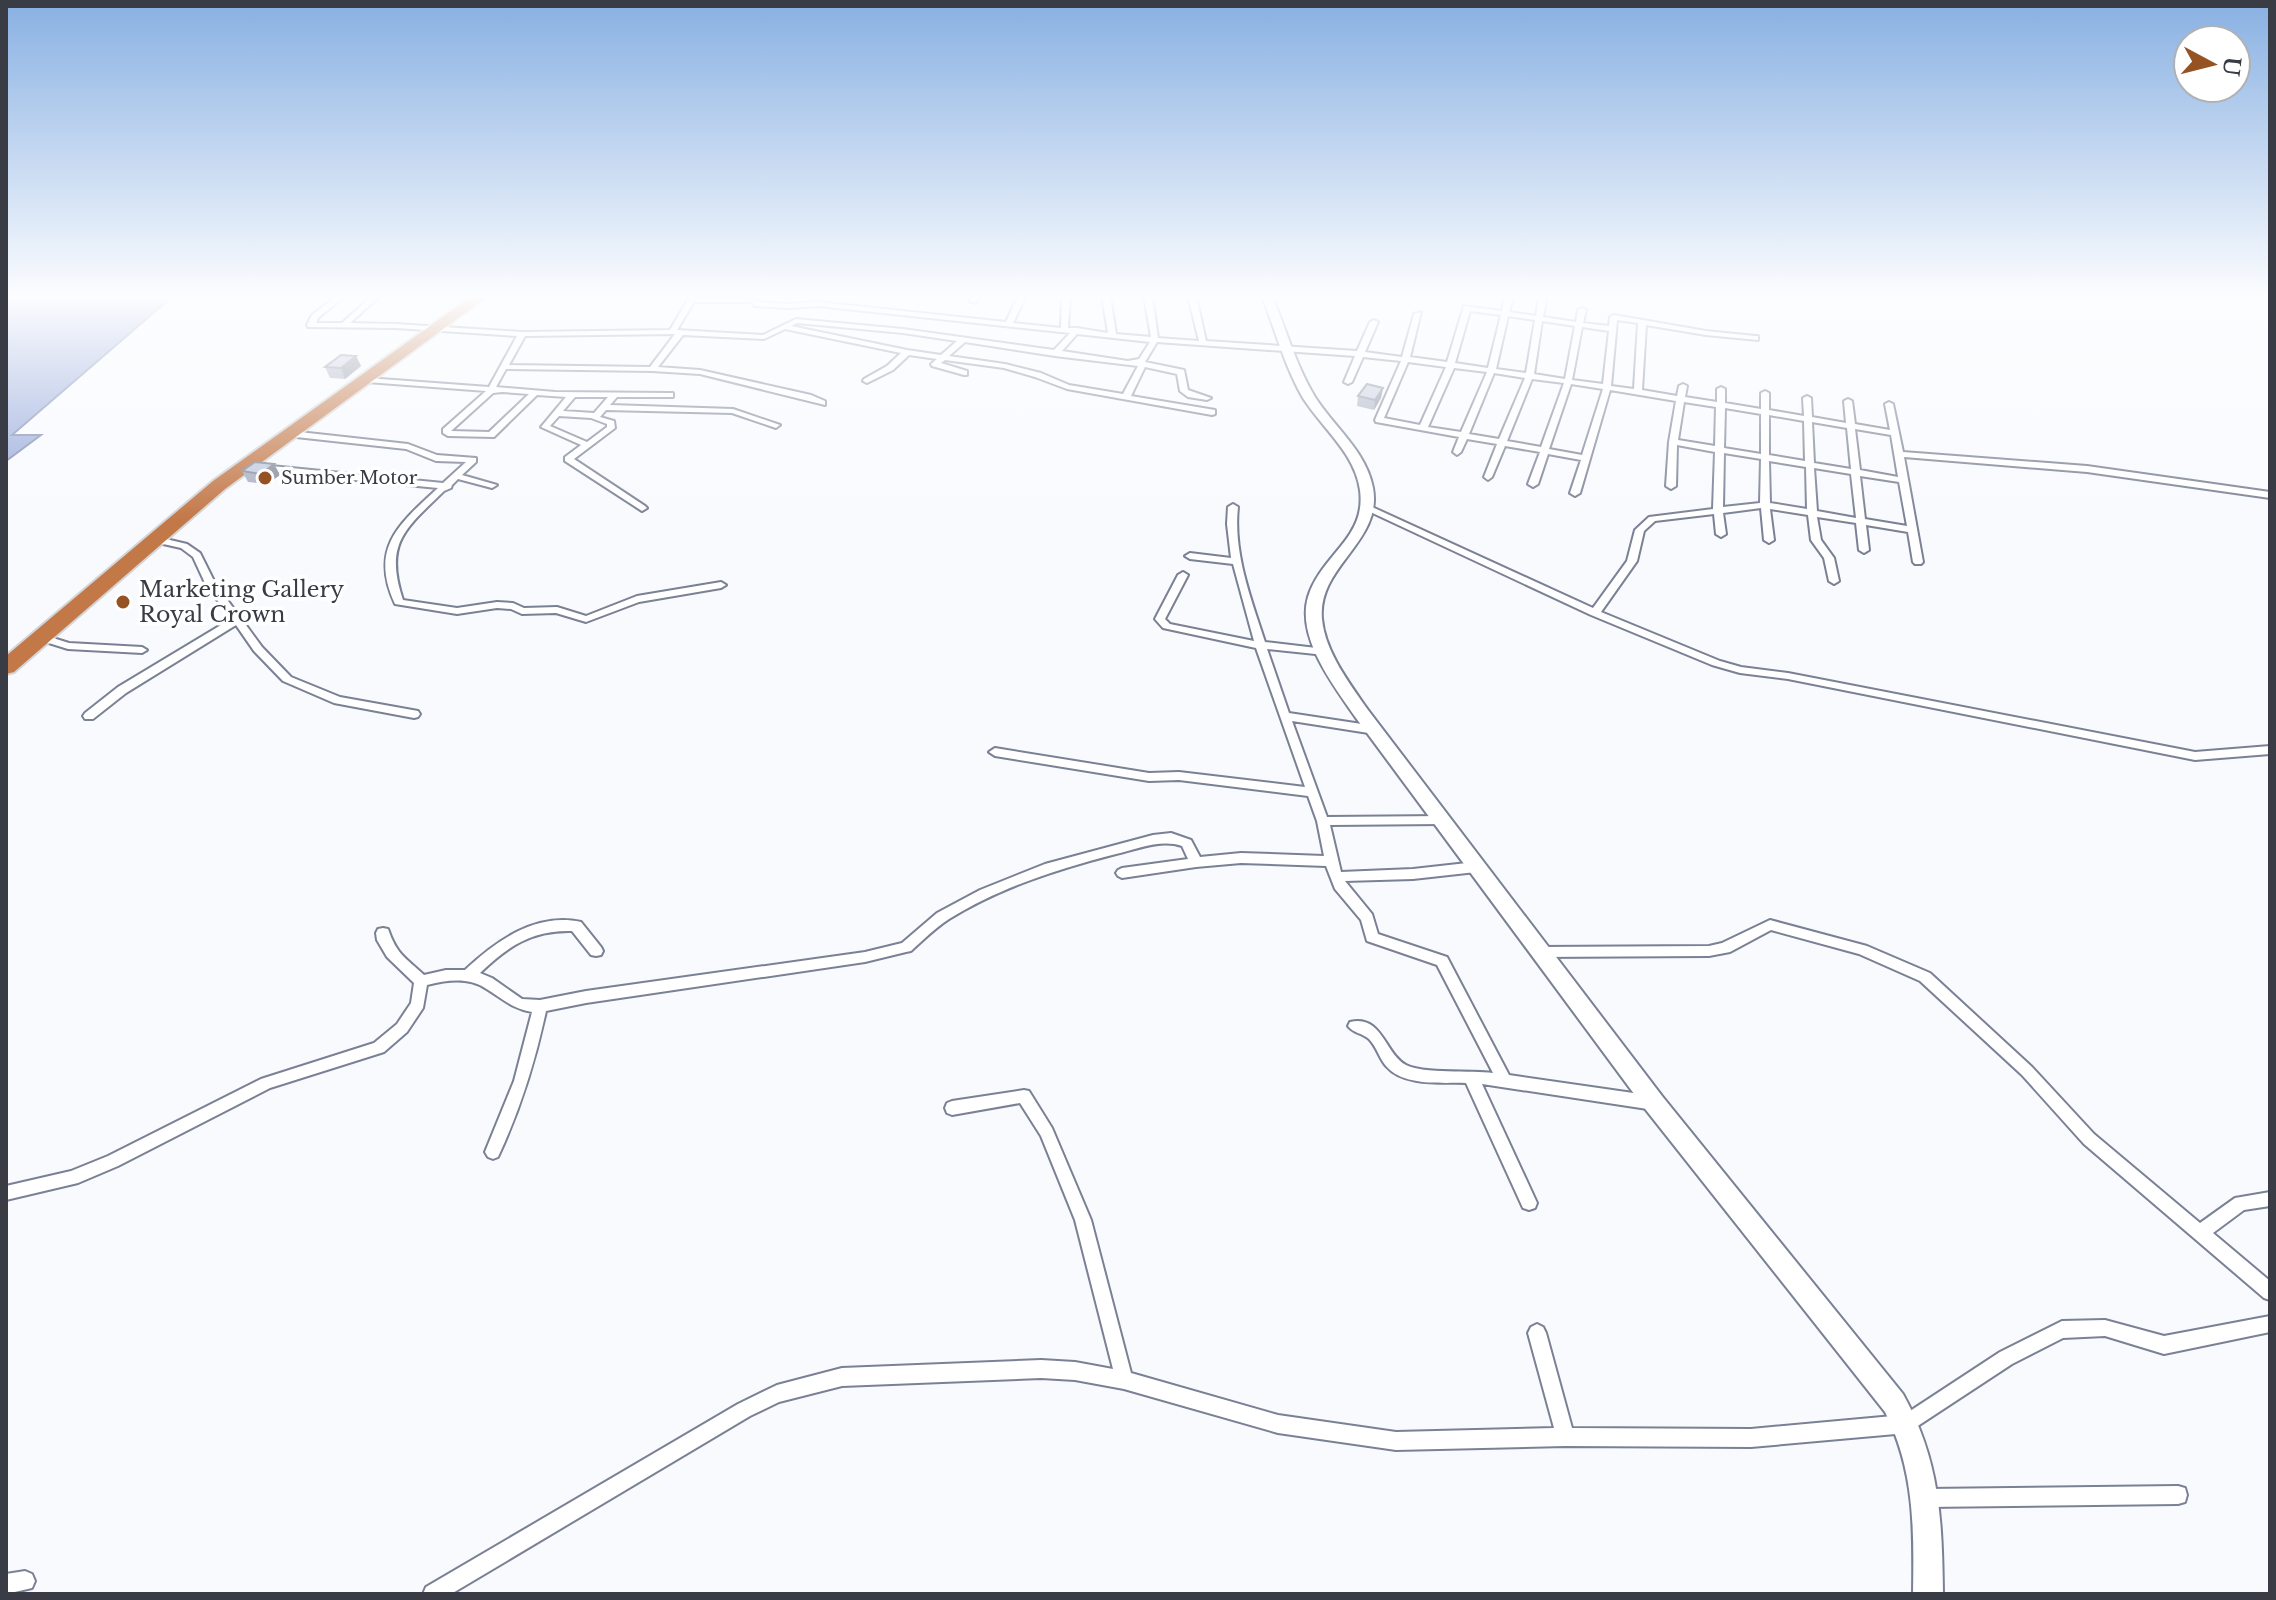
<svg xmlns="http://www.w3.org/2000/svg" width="2276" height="1600" font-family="'Libre Baskerville',serif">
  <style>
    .water { fill: #98aada; stroke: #7c89ad; stroke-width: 2 }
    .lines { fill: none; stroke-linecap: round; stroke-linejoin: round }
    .street-casing { stroke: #7a8194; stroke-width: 4 }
    .secondary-casing { stroke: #7a8194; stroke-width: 4 }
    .highway-casing { stroke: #d3d4d6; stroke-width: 4 }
    .street { fill: #fff; fill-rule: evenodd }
    .secondary { fill: #fff; fill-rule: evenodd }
    .highway { fill: #c37848; fill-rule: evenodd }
    .wall { fill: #a8afc0 }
    .shaded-wall { fill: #888e9c }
    .building { fill: #c3cbdf; stroke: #888e9c; stroke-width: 2 }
    .poi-dot { fill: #955223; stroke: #fff; stroke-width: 3 }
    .labels { text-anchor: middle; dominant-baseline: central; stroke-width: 7; stroke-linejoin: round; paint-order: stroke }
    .far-poi-label { font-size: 18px; fill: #393c44; stroke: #fff; text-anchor: start }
    .poi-label { font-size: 22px; fill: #393c44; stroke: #fff; text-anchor: start }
  </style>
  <rect width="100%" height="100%" fill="#f8fafe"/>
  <!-- water -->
  <polygon class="water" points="6,296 173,296 12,435 41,435 6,461"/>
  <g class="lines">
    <!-- street casing -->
    <g class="street-casing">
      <g id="street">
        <path d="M337,296H345L318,318L316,323H342L372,296H380L350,323L396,324L522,332L670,330L690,296H698L697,298H754L758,302L788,304L818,302L1006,322L1017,298L1022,296L1025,298L1013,323L1061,328L1062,296H1070L1068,328H1077L1108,333L1102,296H1110L1116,334L1151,337L1144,296H1152L1158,338L1199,341L1188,296H1196L1206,341L1357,351L1370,322L1374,320L1378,322L1365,352L1402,357L1414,314L1421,312L1410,357L1447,362L1464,306L1502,311L1504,300L1508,298L1512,300L1509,312L1536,316L1539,296H1547L1543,317L1576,322L1578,310L1582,308L1586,310L1583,323L1609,326L1610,317L1614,315L1706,331L1755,336H1758V340L1706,335L1646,325L1642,390L1677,396L1679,386L1683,384L1687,386L1685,397L1717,402V389L1721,387L1725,389V403L1761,409V393L1765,391L1769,393V410L1804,416L1803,398L1807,396L1811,398L1812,417L1846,423L1844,401L1848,399L1852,401L1855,424L1890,430L1885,404L1889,402L1893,404L1903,452L2087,466L2270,492V498L2087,472L1904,457L1923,562L1921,564H1915L1913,562L1908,532L1866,525L1869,550L1864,553L1859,550L1856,523L1817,517L1821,540L1834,558L1839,581L1834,584L1829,581L1824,558L1811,540L1808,515L1770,509L1774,540L1769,543L1764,540L1761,508L1723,513L1726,534L1721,537L1716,534L1714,514L1655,521L1644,531L1637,561L1601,612L1720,661L1741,667L1788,673L2195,752L2270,746V754L2195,760L1788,679L1740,673L1712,665L1591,615L1364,509L1369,506L1372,507L1593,608L1627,561L1635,530L1649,517L1713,509L1715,452L1677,445L1676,486L1671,489L1666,486L1669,442L1676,401L1610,390L1580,493L1575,496L1570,493L1581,460L1548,454L1538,484L1533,487L1528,484L1540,452L1505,446L1492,477L1488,480L1484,477L1497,444L1467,439L1461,452L1457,455L1453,452L1459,437L1376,422L1375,420L1401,361L1363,357L1352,382L1348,384L1344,382L1355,356L1157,342L1145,362L1184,370L1188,390L1211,398L1207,400L1188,397L1180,391L1177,374L1145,367L1131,396L1215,410V414L1212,415L1067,389L1035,377L1004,368L945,360L941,363L967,371V375H964L932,366L931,364L937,359L909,355L893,370L867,383L863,381L864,379L887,366L901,353L785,329L764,339L683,335L658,367L700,370L811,395L825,401V405L700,374L652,371L506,369L496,387L555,392L670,393H673V397H617L610,405L733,409L780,425L776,428L732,413L606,410L600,417L614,421L615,428L574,459L645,506L647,508L642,511L565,461V457L581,445L541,427L566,397L537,395L494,437L448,436L443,433V429L486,391L367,382L363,380L367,378L489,387L517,336L396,328L308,327L307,325L312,315ZM694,302H751L755,306L788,308L818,306L1070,333L1054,350L903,329L796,319L763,335L677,330ZM1470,311L1501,315L1488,368L1455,363ZM1508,316L1535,320L1526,373L1496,369ZM1617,320L1638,323L1634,389L1611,386ZM1542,321L1575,326L1565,379L1534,374ZM797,323L903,333L957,341L941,355L907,350L791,326ZM1582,327L1609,331L1603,384L1572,380ZM675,334L650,367L509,365L525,336ZM1077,334L1150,342L1139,359L1128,361L1062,351ZM965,342L1055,356L1138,366L1123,394L1069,385L1041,373L1005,364L949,356ZM1408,362L1446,367L1420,425L1384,418ZM1454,368L1487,372L1461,432L1428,427ZM1494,373L1525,378L1499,439L1469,434ZM1532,379L1564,383L1541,447L1507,441ZM1571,384L1603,389L1582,455L1549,449ZM502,392L529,394L489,432L451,431L493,393ZM575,397H608L594,413L563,411ZM1684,402L1716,407L1715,446L1678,440ZM1725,408L1761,414V454L1724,448ZM1769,415L1804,421L1805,461L1769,455ZM559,416L591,418L607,424V427L587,442L550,426ZM1812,422L1847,428L1851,469L1814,463ZM1855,429L1891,435L1898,477L1860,470ZM1724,453L1761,459L1760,503L1723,507ZM1769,461L1806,467L1807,509L1770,503ZM1814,468L1851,474L1856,518L1817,511ZM1860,476L1899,482L1907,526L1865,519Z"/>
        <polygon points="971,296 979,296 976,303 969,301"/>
        <path d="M290,431L408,444L437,455L476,458V462L462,475L497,485L492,488L458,479L452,485L451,488L444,491C405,529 384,543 403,600L457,608L497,602L513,603L524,608L557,607L586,616L637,596L721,582L726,585L721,588L639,602L586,622L556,613L522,614L511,609L497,608L457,614L395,604C369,548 399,524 438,488L261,471L257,468L261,465L443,483L466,462L436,461L406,449L287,436L286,434Z"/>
        <path d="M1233,504L1238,507C1233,553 1251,599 1265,642L1325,649L1330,652L1325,655L1267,649L1289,713L1375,726L1381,730L1375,734L1292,721L1327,817L1443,816L1449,820L1443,824L1330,825L1341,872L1413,869L1476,862L1480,864L1482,867L1480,870L1476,872L1413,879L1345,881L1372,914L1378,934L1447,957L1509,1075L1654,1096L1659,1098L1661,1103L1659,1108L1654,1110L1482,1084L1537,1203L1535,1208L1529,1210L1523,1208L1466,1083C1442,1082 1404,1087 1386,1066C1379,1058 1377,1047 1369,1039C1362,1033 1353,1033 1348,1026L1350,1022C1382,1014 1385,1054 1406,1065C1423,1074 1471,1070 1493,1073L1437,965L1367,941L1361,920L1335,889L1326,866L1241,863L1196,867L1122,878L1118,876L1116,873L1118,870L1122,868L1188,859L1182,846C1160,839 1138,849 1116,854C1058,869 1001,887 949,919C935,928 923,940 911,951L906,952L865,962L586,1003L546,1011C535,1062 520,1110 498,1157L493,1159L488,1157L485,1152L514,1081L532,1012C512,1009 502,998 485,988C468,977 447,980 427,985L423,1008L407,1032L384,1052L270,1088L118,1166L78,1183L6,1200V1186L71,1171L108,1156L261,1079L374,1043L397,1024L411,1003L414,983L387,957L377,940L376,933L378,929L383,928L388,929C397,955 405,957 424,975L446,970H465C496,941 536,912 581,922L601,947L603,951L601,955L596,956L591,955L572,931C532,930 508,946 480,973L492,978L522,999L540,1000L586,991L865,952L902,943L937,913L980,890L1045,864L1153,835L1171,833L1191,840L1200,857L1241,853L1324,856L1317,821L1308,796L1179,780L1149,781L995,756L989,752L995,748L1149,773L1179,772L1305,787L1256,648L1163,628L1155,619L1178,575L1183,572L1188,575L1165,619L1170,624L1254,641L1233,564L1190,559L1185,556L1190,553L1231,558L1227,524L1228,507Z"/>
        <polygon points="153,536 187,544 200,553 215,583 239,616 243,617 243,621 262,647 291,677 340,697 418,711 420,714 418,717 414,718 334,703 283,681 254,651 236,625 126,693 93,719 85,719 83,716 85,713 118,687 231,619 205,583 193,557 181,548 150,541 150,537"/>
        <polygon points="40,634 69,643 142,647 147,650 142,653 68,649 36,639 35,637 36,635"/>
        <polygon points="1770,920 1867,946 1930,973 2032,1067 2094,1134 2200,1223 2235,1198 2270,1192 2270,1206 2244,1210 2213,1233 2270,1281 2270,1300 2264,1298 2084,1144 2022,1075 1920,981 1859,954 1771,930 1730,952 1709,956 1539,957 1534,956 1532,952 1534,948 1539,947 1709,946 1722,943"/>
        <polygon points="1024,1090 1029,1091 1052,1128 1091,1220 1131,1373 1278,1415 1396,1432 1554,1428 1528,1333 1531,1327 1537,1324 1543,1327 1546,1333 1572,1428 1751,1429 1904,1415 2000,1352 2062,1321 2105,1320 2164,1336 2270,1316 2270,1332 2164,1354 2105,1336 2063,1338 2012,1364 1907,1433 1751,1447 1565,1446 1396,1450 1278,1433 1124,1389 1075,1380 1041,1378 842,1386 779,1402 750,1416 451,1594 423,1594 426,1587 738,1404 777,1385 842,1368 1041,1360 1075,1362 1113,1369 1075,1220 1041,1136 1020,1103 952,1115 947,1113 945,1108 947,1103 952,1101"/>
        <polygon points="2178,1486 2185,1488 2187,1495 2185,1502 2178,1504 1927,1507 1920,1505 1918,1498 1920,1491 1927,1489"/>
        <polygon points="25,1571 32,1574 35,1581 32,1588 6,1594 6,1574"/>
      </g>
    </g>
    <!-- secondary casing -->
    <g class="secondary-casing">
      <path id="secondary" d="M1262,296H1272C1286,329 1296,366 1315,397C1334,427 1366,451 1373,488C1383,542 1317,566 1322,619C1325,652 1350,684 1368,710L1662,1096L1903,1394C1940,1461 1942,1519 1943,1594H1913C1914,1531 1915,1470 1885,1412L1646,1110L1356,718C1334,686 1296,638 1308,597C1314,577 1328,562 1341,546C1355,529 1363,513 1360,490C1355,453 1322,428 1303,398C1285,367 1275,330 1262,296Z"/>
    </g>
    <!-- highway casing -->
    <g class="highway-casing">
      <polygon id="highway" points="472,296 488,296 225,489 14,672 6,674 6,656 213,481"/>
    </g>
    <!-- street -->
    <use href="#street" class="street"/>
    <!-- secondary -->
    <use href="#secondary" class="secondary"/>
    <!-- highway -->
    <use href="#highway" class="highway"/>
  </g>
  <!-- wall -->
  <g class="wall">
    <polygon points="356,356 361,366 345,379 330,378 325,367"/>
    <polygon points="1383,388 1381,398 1374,410 1357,406 1358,396"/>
    <polygon points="274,464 280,475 267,484 248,482 242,471"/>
  </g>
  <!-- shaded-wall -->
  <g class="shaded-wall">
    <polygon points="356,356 361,366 345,379 341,368"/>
    <polygon points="1383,388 1381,398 1374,410 1375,400"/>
    <polygon points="274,464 280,475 267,484 261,474"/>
  </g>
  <!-- building -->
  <g class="building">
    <polygon points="341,355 356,356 341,368 325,367"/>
    <polygon points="1367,384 1383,388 1375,400 1358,396"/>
    <polygon points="255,462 274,464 261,474 242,471"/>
  </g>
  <!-- sky -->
  <linearGradient id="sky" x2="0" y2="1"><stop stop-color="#88b0e2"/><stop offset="0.57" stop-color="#fcfdff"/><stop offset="1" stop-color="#fcfdff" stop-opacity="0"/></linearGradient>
  <rect width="2276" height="520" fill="url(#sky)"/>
  <!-- markers -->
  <g class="poi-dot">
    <circle cx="265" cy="478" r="8"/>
    <circle cx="123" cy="602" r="8"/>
  </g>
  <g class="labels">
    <!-- far-poi labels -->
    <g class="far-poi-label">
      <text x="281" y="478">Sumber Motor</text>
    </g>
    <!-- poi labels -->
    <g class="poi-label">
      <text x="139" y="589">Marketing Gallery<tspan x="139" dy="25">Royal Crown</tspan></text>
    </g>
  </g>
  <!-- border -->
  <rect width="2276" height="1600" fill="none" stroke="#393c44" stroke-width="16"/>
  <!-- north arrow -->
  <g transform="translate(2212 64) rotate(97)"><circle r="38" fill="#ffffff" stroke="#b0b1b4" stroke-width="2"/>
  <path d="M0-6L14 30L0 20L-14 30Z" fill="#955223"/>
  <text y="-12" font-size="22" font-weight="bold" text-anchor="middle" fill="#393c44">U</text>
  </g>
</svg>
